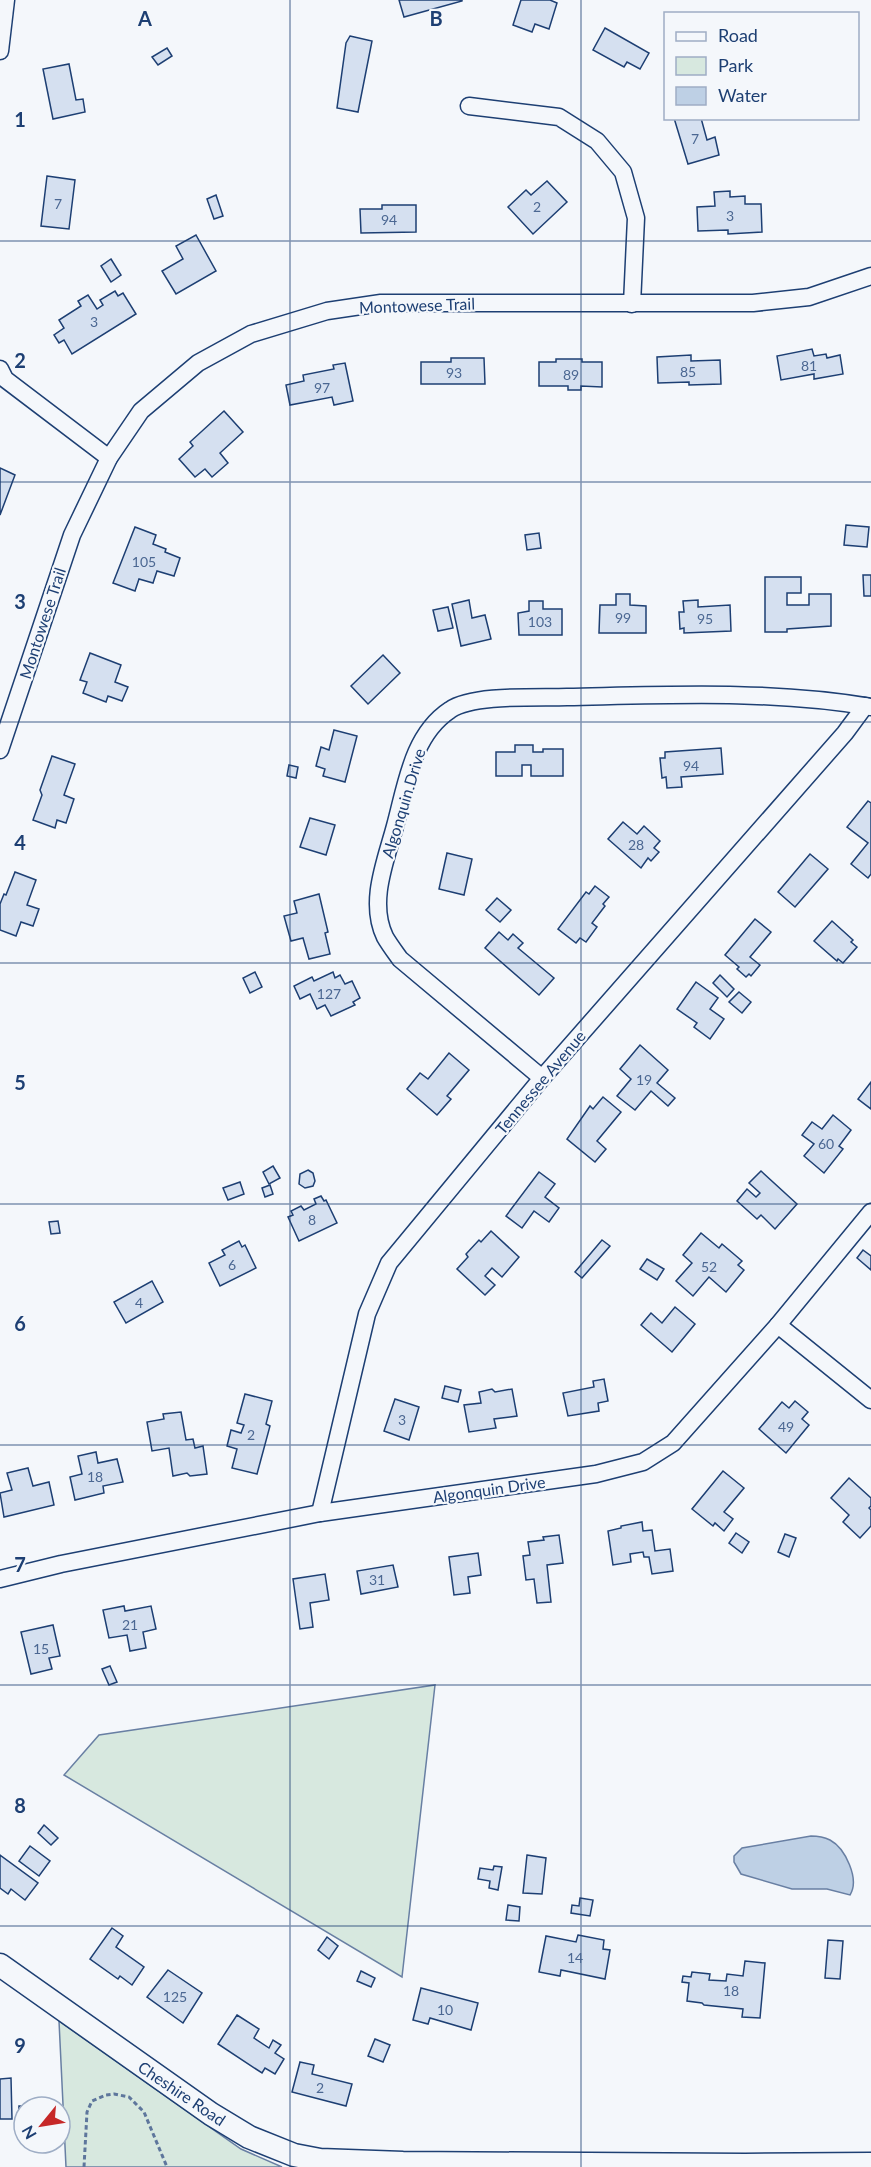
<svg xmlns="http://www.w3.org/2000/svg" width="871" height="2167" font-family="Lato,sans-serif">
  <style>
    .green { fill: #d7e8df; stroke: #687fa3; stroke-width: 1.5 }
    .water { fill: #bed0e5; stroke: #687fa3; stroke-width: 1.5 }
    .building { fill: #d5e0f0; stroke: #1d3f73; stroke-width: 1.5 }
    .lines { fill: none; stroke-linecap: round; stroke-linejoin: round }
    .street-casing { stroke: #1d3f73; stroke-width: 19 }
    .secondary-casing { stroke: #1d3f73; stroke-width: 25 }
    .path { stroke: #5e769c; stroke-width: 3; stroke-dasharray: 4.5 3; stroke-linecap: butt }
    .street { stroke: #f4f7fb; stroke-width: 16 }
    .secondary { stroke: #f4f7fb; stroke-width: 22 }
    .grid { fill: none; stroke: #1d3f73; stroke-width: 1.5; stroke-opacity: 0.55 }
    .labels { text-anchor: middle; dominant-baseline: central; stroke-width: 4.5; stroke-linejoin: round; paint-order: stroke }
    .number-label { font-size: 14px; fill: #4b6792 }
    .street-label { font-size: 16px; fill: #1d3f73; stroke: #f4f7fb }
    .grid-label { font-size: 20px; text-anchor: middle; font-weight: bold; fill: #1d3f73; stroke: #f4f7fb; stroke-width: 4.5; stroke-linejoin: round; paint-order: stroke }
  </style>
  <rect width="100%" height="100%" fill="#f4f7fb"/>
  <!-- green -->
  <g class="green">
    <polygon points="435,1685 402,1977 64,1775 99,1735"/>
    <polygon points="59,2021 241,2149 282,2167 66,2167"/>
  </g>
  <!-- water -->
  <path class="water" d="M811,1836C817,1836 824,1837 830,1840C845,1848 860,1879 850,1895L827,1889H792L741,1874L734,1862V1856L742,1848Z"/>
  <!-- building -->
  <g class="building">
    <polygon points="399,0 462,0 462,1 404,17"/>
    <polygon points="521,0 550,0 557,3 549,29 535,24 532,32 513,25"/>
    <polygon points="605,28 649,53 640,69 627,62 624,67 593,50"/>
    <polygon points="350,36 372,41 358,112 337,108 346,43"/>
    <polygon points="167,48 172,56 158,65 152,57"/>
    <polygon points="69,64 76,100 83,99 85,112 53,119 43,69"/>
    <polygon points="674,118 701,118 707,140 715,137 719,155 688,164"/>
    <polygon points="47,176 75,180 69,229 41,226"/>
    <polygon points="547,181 567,202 533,234 508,207 526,190 531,195"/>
    <polygon points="730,191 730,197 745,196 745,204 761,204 762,232 728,234 728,230 698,231 697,207 715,206 714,192"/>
    <polygon points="216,195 223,216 214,219 207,199"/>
    <polygon points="382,205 416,205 416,232 361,233 360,209 382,209"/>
    <polygon points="196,235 216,271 176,294 162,271 183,259 176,246"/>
    <polygon points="111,259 121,275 111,282 101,266"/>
    <polygon points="115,291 118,296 123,293 136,314 72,354 64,340 59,343 54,335 64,328 59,320 81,306 78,301 88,295 97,309 103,305 100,300"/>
    <polygon points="812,349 814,356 826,354 827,358 840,355 843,374 814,379 814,374 781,380 777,356"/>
    <polygon points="691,355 691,361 720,360 721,384 689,385 689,382 658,383 657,357"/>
    <polygon points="451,358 484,358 485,384 421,384 421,362 451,362"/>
    <polygon points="556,359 582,359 582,362 602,362 602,387 581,386 581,390 568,390 568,386 539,386 539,362 556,362"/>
    <polygon points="345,363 353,401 334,405 332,397 290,405 286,385 304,381 303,375 334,369 333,365"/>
    <polygon points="224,411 243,432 220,453 228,463 212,477 205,469 195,477 179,459 193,446 190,442"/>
    <polygon points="0,468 15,475 0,515"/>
    <polygon points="846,525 869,527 867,547 844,545"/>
    <polygon points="135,527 156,535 153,544 166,549 165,552 180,558 174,576 157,571 153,583 139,579 135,591 113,583"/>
    <polygon points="539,533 541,548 527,550 525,535"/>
    <polygon points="863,575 871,575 871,596 864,596"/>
    <polygon points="765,577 801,577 801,593 787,593 787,605 809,605 809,594 831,594 831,626 787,629 787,632 765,632"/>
    <polygon points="616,594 630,594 630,605 646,606 646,633 599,633 600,605 616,605"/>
    <polygon points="469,600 472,618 485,615 491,639 461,646 452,604"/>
    <polygon points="698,600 698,607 730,605 731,631 684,633 684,628 680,629 679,612 684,612 683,601"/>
    <polygon points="529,601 543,601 543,609 562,609 562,635 519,635 518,613 529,611"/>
    <polygon points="448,607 453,628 438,631 433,610"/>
    <polygon points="90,653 121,665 115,682 128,687 122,701 108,696 106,702 83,693 87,682 80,680"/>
    <polygon points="383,655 400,673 368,704 351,686"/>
    <polygon points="334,730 357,736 345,782 323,776 325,769 316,766 321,747 329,750"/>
    <polygon points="515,745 533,745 533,752 543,752 543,749 563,749 563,776 531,776 531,765 522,765 522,776 496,776 496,752 515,752"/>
    <polygon points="721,748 723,774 681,777 682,787 667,788 666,777 662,778 660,758 665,758 665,752"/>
    <polygon points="52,756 75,764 64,795 74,799 66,823 57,820 55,828 33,820 42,795 40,790"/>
    <polygon points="289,765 298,767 296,778 287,776"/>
    <polygon points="868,801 871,803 871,874 868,878 851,864 868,843 847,827"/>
    <polygon points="310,818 335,825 326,855 300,847"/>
    <polygon points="623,822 637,834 644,826 660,841 654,848 659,852 651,861 648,858 641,868 608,839"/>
    <polygon points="447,853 472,859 464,895 439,889"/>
    <polygon points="810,854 828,869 795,907 778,892"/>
    <polygon points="15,872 36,880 27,905 39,909 33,926 21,922 16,936 0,930 0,904 4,894 6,895"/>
    <polygon points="595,886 609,897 603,904 605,906 592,923 597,927 586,942 580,938 576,943 558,929 586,892 589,894"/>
    <polygon points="319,894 328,932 325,933 330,954 309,959 303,938 291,941 284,916 297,913 294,901"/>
    <polygon points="497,898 511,910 500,922 486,910"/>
    <polygon points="755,919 771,932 750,957 760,965 751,976 749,974 746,977 737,969 739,967 725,955"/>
    <polygon points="832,921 853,940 851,942 857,947 843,963 838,959 837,961 814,941"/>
    <polygon points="499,932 508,940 513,934 523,943 518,948 554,978 539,995 485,948"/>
    <polygon points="255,972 262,987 250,993 243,978"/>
    <polygon points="333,972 335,978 340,975 345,984 352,981 360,998 353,1002 355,1005 331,1016 325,1005 317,1009 310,994 300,999 294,986 312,977 314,981"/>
    <polygon points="720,975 734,989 727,997 713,983"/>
    <polygon points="696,982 718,998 710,1009 724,1019 710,1039 694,1027 697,1023 677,1009"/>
    <polygon points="739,992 751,1002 742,1013 729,1002"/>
    <polygon points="640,1045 668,1070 657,1083 675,1098 668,1106 651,1091 635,1110 617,1096 631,1079 620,1069"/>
    <polygon points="449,1053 469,1070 447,1096 451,1099 437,1115 407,1089 420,1073 428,1079"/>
    <polygon points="871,1082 871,1109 858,1099"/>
    <polygon points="603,1097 621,1112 597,1141 606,1149 595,1162 567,1139 590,1106 593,1109"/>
    <polygon points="833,1115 851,1130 839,1146 843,1149 824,1173 804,1156 814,1144 802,1135 812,1122 822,1129"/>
    <polygon points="273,1166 280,1178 269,1184 263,1172"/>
    <polygon points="308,1170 313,1173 315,1181 313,1186 305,1188 299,1184 300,1174"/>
    <polygon points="761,1171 797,1204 775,1229 761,1215 757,1219 737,1201 747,1189 756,1197 760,1193 749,1183"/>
    <polygon points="539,1172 555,1184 545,1197 559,1208 549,1222 534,1211 522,1228 506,1216"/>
    <polygon points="240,1182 244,1194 228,1200 223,1188"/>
    <polygon points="270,1185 273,1194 265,1197 262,1188"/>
    <polygon points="321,1196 324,1201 326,1200 337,1223 299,1241 288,1217 293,1215 291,1211 301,1206 304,1210 316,1204 314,1199"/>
    <polygon points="58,1221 60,1233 51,1234 49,1222"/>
    <polygon points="491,1231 519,1257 502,1277 492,1268 485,1276 495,1285 485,1295 457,1269 468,1257 466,1254 479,1240 481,1242"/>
    <polygon points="701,1233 719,1248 722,1244 742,1261 738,1265 744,1270 726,1292 709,1277 693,1296 676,1281 692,1263 683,1255"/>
    <polygon points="602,1240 610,1246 582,1278 575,1272"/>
    <polygon points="239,1241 242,1247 245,1245 256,1268 220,1286 209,1263 225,1255 222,1250"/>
    <polygon points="863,1250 871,1256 871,1270 857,1258"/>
    <polygon points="647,1259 664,1269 657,1280 640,1269"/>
    <polygon points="152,1281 163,1302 126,1323 114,1302"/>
    <polygon points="675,1307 695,1324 672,1352 641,1325 651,1313 662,1323"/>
    <polygon points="604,1379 608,1401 598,1403 599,1411 568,1416 563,1393 594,1387 593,1381"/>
    <polygon points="445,1386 461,1390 458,1402 442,1398"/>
    <polygon points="492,1389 495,1392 512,1389 517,1416 494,1419 496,1428 469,1432 464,1405 481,1403 479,1392"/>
    <polygon points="245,1394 272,1401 266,1424 270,1426 257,1474 232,1468 237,1449 227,1446 231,1430 241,1433 244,1425 237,1423"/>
    <polygon points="395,1399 419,1407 409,1440 384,1431"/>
    <polygon points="795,1401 808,1412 802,1419 809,1425 786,1453 759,1429 782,1402 789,1408"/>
    <polygon points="181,1412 186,1440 193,1439 195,1448 203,1446 207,1474 190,1476 187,1473 173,1476 169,1448 152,1451 147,1422 164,1419 163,1414"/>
    <polygon points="96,1452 98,1463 117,1459 123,1482 103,1486 104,1493 75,1500 70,1477 82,1474 78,1456"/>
    <polygon points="28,1468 33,1486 49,1482 54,1505 4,1517 0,1493 12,1490 7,1473"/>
    <polygon points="723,1471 744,1488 724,1512 733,1519 724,1531 715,1523 713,1526 692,1509"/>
    <polygon points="849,1478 871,1498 871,1506 869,1508 871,1510 871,1526 860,1538 843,1522 849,1515 831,1498"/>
    <polygon points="642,1522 643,1531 652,1530 655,1551 670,1549 673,1571 652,1574 649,1557 644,1557 643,1552 630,1554 631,1562 613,1565 608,1531 621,1528 621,1526"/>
    <polygon points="736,1533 749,1542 742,1553 729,1543"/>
    <polygon points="785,1534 796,1538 789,1557 778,1552"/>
    <polygon points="559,1535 563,1563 547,1565 551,1602 537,1603 534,1579 526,1580 523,1556 530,1555 528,1542 544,1540 543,1537"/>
    <polygon points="478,1553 481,1575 468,1577 470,1593 454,1595 449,1557"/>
    <polygon points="393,1565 398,1587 361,1594 357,1571"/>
    <polygon points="325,1574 329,1600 310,1603 313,1627 300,1629 293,1579"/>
    <polygon points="124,1606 125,1611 151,1606 156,1629 143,1632 146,1648 130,1651 127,1635 109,1638 103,1610"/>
    <polygon points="53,1625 60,1656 49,1658 52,1669 31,1674 21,1632"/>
    <polygon points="110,1666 117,1682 109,1685 102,1669"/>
    <polygon points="44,1825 58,1838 51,1845 38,1833"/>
    <polygon points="30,1846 50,1861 39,1876 19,1861"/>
    <polygon points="0,1855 38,1883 25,1900 11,1889 8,1894 0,1888"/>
    <polygon points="527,1855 546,1858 542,1894 523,1893"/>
    <polygon points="494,1866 502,1867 498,1890 489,1888 490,1881 478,1879 480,1868 493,1870"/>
    <polygon points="580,1898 593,1900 590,1916 571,1913 572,1905 579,1906"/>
    <polygon points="508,1905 520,1907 519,1921 506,1920"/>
    <polygon points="112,1928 123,1936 116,1947 144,1967 132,1985 120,1976 118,1979 90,1959"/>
    <polygon points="578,1935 604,1940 603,1949 610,1950 605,1979 561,1970 560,1976 539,1972 546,1936 576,1942"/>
    <polygon points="327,1937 338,1946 329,1959 318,1950"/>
    <polygon points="828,1940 843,1941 840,1979 825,1978"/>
    <polygon points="745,1961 765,1963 760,2018 742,2017 743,2009 704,2005 702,2003 687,2001 689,1983 682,1982 683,1976 691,1977 692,1972 710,1974 709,1980 726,1981 727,1974 743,1976"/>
    <polygon points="168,1970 202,1993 183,2023 147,1997"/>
    <polygon points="361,1971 375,1978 371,1987 357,1981"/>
    <polygon points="421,1988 478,2003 471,2030 430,2018 428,2024 413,2020"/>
    <polygon points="237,2015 259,2029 254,2038 269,2048 273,2040 281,2045 275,2053 284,2059 275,2074 265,2068 262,2073 218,2044"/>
    <polygon points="375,2039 390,2045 383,2062 368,2056"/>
    <polygon points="300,2062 314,2065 312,2074 352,2084 346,2106 292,2092"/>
    <polygon points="11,2078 12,2119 0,2119 0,2079"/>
    <polygon points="19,2106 37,2107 24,2107 24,2139 18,2138"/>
  </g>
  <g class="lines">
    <!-- street casing -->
    <g class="street-casing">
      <g id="street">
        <polyline points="0,51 6,0"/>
        <polyline points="469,106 559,117 597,141 623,172 636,218 632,304"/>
        <polyline points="0,369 5,379 109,458"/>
        <polyline points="0,750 72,535 109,458 141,411 198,363 251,334 327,311 381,303 753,303 809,297 871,276"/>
        <path d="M542,1078L400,959C395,952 389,944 385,937C368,902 386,860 395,826C406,786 412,735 450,710C473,694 538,698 567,697C668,695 771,690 871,707"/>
        <polyline points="778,1325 871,1400"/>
        <polyline points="320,1513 367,1314 389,1263 542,1078 845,733 865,706"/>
        <polyline points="0,1579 61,1564 320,1513 596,1474 643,1462 673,1443 778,1325 871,1212"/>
      </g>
    </g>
    <!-- secondary casing -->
    <g class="secondary-casing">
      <polyline id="secondary" points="0,1965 211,2114 249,2137 294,2155 320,2160 403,2163 745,2165 871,2164"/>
    </g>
    <!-- path -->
    <polyline class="path" points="84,2167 87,2112 92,2101 106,2095 114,2094 129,2097 144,2112 167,2167"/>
    <!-- street -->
    <use href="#street" class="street"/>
    <!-- secondary -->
    <use href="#secondary" class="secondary"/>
  </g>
  <!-- grid -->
  <path class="grid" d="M290,0V2167M581,0V2167M0,241H871M0,482H871M0,722H871M0,963H871M0,1204H871M0,1445H871M0,1685H871M0,1926H871"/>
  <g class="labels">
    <!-- number labels -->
    <g class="number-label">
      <text x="695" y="138">7</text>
      <text x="58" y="203">7</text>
      <text x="537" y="206">2</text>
      <text x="730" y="215">3</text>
      <text x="389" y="219">94</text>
      <text x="94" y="321">3</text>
      <text x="809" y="365">81</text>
      <text x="688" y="371">85</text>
      <text x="454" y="372">93</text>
      <text x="571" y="374">89</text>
      <text x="322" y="387">97</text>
      <text x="144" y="561">105</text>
      <text x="623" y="617">99</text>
      <text x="705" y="618">95</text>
      <text x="540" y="621">103</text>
      <text x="691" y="765">94</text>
      <text x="636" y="844">28</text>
      <text x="329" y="993">127</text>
      <text x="644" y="1079">19</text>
      <text x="826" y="1143">60</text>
      <text x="312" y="1219">8</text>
      <text x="232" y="1264">6</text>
      <text x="709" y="1266">52</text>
      <text x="139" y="1302">4</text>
      <text x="402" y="1419">3</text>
      <text x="786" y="1426">49</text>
      <text x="251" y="1434">2</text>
      <text x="95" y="1476">18</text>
      <text x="377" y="1579">31</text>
      <text x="130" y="1624">21</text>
      <text x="41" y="1648">15</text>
      <text x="575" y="1957">14</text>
      <text x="731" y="1990">18</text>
      <text x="175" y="1996">125</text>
      <text x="445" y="2009">10</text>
      <text x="320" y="2087">2</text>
    </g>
    <!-- street labels -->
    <g class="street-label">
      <text transform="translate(417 305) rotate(-2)">Montowese Trail</text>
      <text transform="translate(42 623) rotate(-72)">Montowese Trail</text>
      <text transform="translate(403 803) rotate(-73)">Algonquin Drive</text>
      <text transform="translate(540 1082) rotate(-50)">Tennessee Avenue</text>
      <text transform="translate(489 1489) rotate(-8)">Algonquin Drive</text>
      <text transform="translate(182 2093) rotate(34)">Cheshire Road</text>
    </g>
  </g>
  <g class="grid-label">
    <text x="145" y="26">A</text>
    <text x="436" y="26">B</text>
    <text x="20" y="127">1</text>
    <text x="20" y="368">2</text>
    <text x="20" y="609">3</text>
    <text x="20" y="850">4</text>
    <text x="20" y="1090">5</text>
    <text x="20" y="1331">6</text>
    <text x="20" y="1572">7</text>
    <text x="20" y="1813">8</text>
    <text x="20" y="2053">9</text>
  </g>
  <!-- legend -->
  <rect x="664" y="12" width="195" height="108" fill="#f4f7fb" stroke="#9eadc5" stroke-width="1.5"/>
  <rect x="676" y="32" width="30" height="9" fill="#f4f7fb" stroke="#9eadc5" stroke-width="1.5"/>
  <text x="718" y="42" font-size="18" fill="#1d3f73">Road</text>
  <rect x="676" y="57" width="30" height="18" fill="#d7e8df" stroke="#9eadc5" stroke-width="1.5"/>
  <text x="718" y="72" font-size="18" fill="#1d3f73">Park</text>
  <rect x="676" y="87" width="30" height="18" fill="#bed0e5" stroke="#9eadc5" stroke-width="1.5"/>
  <text x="718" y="102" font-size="18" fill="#1d3f73">Water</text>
  <!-- north arrow -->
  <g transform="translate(42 2125) rotate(240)"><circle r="28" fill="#f4f7fb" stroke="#9eadc5" stroke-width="1.5"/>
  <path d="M0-4.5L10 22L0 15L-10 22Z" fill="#c62828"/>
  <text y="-9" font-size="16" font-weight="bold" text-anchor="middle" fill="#1d3f73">N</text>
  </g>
</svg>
